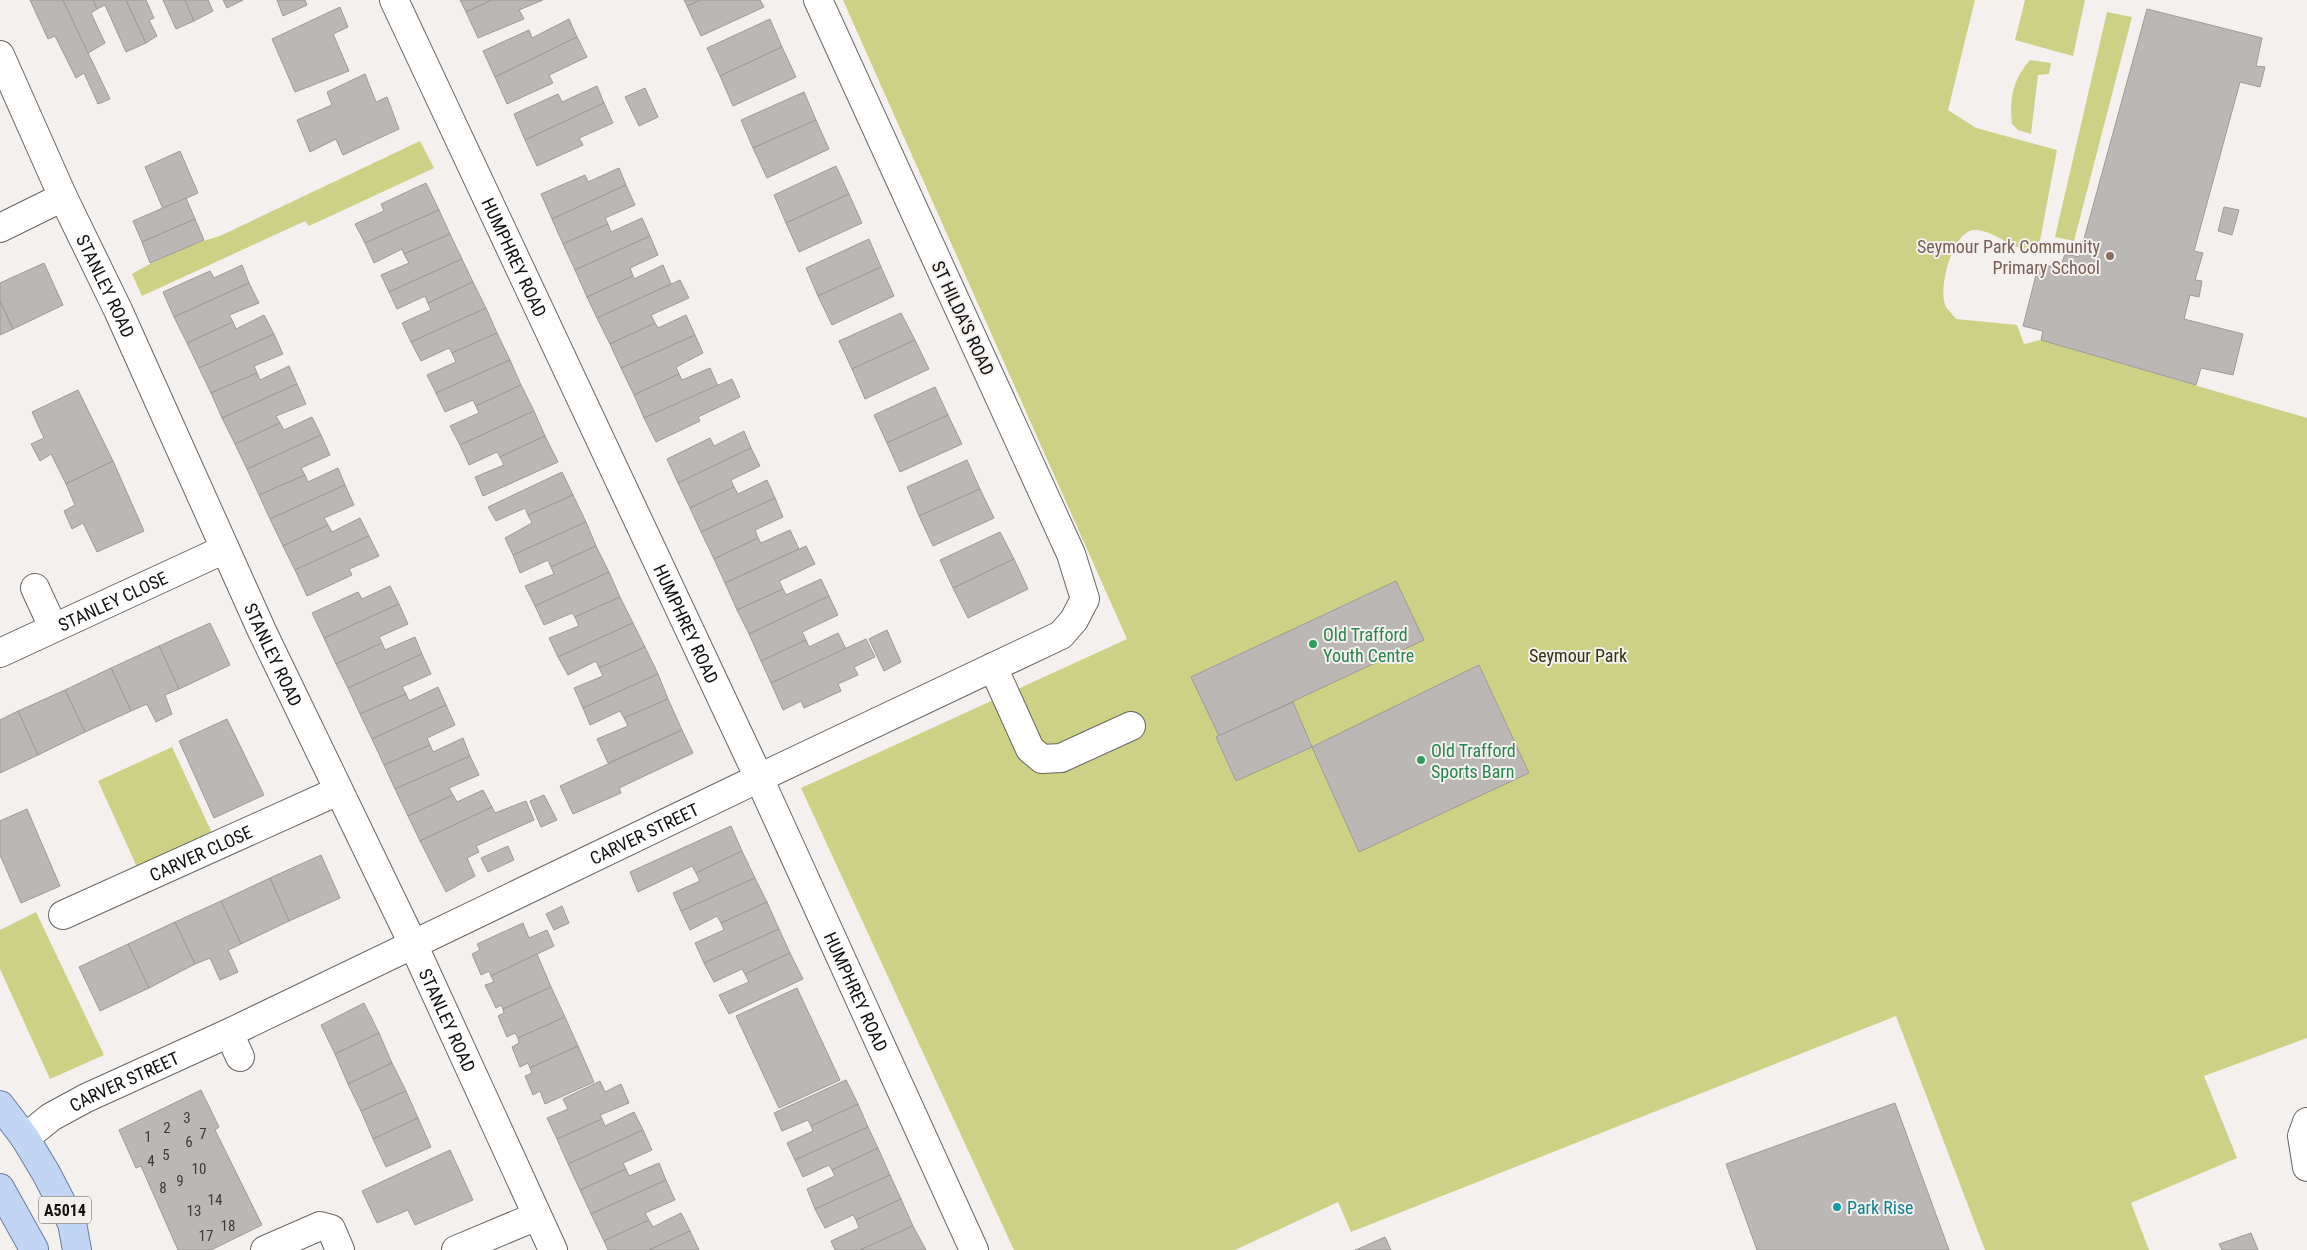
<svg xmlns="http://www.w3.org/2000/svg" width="2307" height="1250" font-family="'Roboto Condensed',sans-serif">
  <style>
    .green { fill: #cdd186 }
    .building { fill: #bab7b5; stroke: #9d9a98 }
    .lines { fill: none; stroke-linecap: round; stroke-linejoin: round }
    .minor-casing { stroke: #686563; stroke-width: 30 }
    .major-casing { stroke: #687ea1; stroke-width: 30 }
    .minor { stroke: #fff; stroke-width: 28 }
    .major { stroke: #c1d5f5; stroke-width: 28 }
    .education-dot { fill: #8d6e63; stroke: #f3f0ee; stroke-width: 2 }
    .leisure-dot { fill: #2e9e5b; stroke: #f3f0ee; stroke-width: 2 }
    .culture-dot { fill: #0f9aa8; stroke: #f3f0ee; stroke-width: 2 }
    .labels { text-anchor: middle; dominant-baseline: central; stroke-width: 4; stroke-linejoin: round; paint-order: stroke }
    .number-label { font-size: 15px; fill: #3c3a3a }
    .shield { fill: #f3f0ee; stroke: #565453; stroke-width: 1 }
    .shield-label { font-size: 16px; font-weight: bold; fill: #121111 }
    .education-label { font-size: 18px; fill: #785e54; stroke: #f3f0ee; text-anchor: end }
    .street-label { font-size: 18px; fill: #121111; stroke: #f3f0ee }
    .leisure-label { font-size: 18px; fill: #27864d; stroke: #f3f0ee; text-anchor: start }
    .park-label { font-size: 18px; fill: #32340e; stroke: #f3f0ee }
    .culture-label { font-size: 18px; fill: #0d838f; stroke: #f3f0ee; text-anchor: start }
  </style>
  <rect width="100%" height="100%" fill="#f3f0ee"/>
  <!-- green -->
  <g class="green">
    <path d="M843,0H1975L1948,110L1976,128L2057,150L2038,251C2031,250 2025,249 2019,248C2004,242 1989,229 1973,230C1952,233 1937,290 1946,307C1949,311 1953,315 1956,319L2017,325L2024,344L2041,340L2307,418V1038L2204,1076L2237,1158L2131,1203L2149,1250H1985L1896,1016L1351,1232L1338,1202L1235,1250H1014L801,788L1127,639Z"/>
    <polygon points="2025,0 2085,0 2073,56 2015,40"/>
    <polygon points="2107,12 2132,17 2074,241 2055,237"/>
    <path d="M2030,60L2051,63L2049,74L2038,75L2031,134L2018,130L2012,124C2009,99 2013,79 2030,60Z"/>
    <path d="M420,141L434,168L309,226L305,221L142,296L132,274C159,258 189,244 220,236Z"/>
    <polygon points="172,747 212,833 137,867 98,781"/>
    <polygon points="36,912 104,1055 50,1079 0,969 0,930"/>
  </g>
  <!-- building -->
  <g class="building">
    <polygon points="30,0 63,0 110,99 98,104 84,73 76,78 55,36 48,39"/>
    <polygon points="63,0 93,0 97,9 91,13 105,43 88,53"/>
    <polygon points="93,0 126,0 146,43 126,52 105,5 97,9"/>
    <polygon points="126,0 146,0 154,18 149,20 157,36 146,43"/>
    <polygon points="163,0 185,0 194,21 176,29"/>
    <polygon points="185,0 208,0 213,11 194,21"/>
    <polygon points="223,0 243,0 227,8"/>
    <polygon points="277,0 305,0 307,5 283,16"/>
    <polygon points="460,0 492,0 466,12"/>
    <polygon points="492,0 543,0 519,10 524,19 478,38 466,12"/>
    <polygon points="684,0 701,0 687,6"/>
    <polygon points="701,0 760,0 764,7 701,36 687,6"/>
    <polygon points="340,7 348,27 333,34 349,71 295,92 272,39"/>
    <polygon points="2147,9 2262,38 2256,66 2265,67 2260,87 2240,82 2194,251 2203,253 2195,280 2202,281 2199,297 2190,295 2184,319 2243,334 2233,375 2201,368 2196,385 2041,340 2043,331 2023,326 2039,263 2060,269 2065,254 2079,257"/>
    <polygon points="569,19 577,37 495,77 483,51 529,30 532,38"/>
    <polygon points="770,19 782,47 720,76 707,48"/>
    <polygon points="577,37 587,57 549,75 553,83 507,104 495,77"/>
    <polygon points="782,47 796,77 733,106 720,76"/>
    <polygon points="365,74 376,102 387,97 399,129 343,155 336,139 310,152 297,120 332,105 327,92"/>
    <polygon points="597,86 604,103 525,140 514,114 558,94 562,102"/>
    <polygon points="645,88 658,117 639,126 625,97"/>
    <polygon points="804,92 816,120 753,148 741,120"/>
    <polygon points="604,103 613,123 579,138 583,145 537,166 525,140"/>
    <polygon points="816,120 829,149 767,178 753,148"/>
    <polygon points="180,151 198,193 163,209 145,167"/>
    <polygon points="836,166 849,194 786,223 774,195"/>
    <polygon points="619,168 626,185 552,219 541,194 585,175 588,182"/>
    <polygon points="426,183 439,210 365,243 355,224 384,211 381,204"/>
    <polygon points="626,185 635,205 605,218 608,224 563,244 552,219"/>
    <polygon points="849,194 862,223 799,252 786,223"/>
    <polygon points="186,198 195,219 142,242 133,221"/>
    <polygon points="2224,207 2239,210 2232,235 2218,231"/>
    <polygon points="439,210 450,234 404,254 402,249 374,263 365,243"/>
    <polygon points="642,218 650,236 575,270 563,244 608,224 611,232"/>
    <polygon points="195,219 204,240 150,263 142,242"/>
    <polygon points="450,234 462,259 389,292 381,275 409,263 404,254"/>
    <polygon points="650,236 658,255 630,268 633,276 587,297 575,270"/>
    <polygon points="869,239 881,267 818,296 806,268"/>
    <polygon points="462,259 473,282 428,303 425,296 397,309 389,292"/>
    <polygon points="44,263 63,305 13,329 0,301 0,283"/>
    <polygon points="242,265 249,283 174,317 163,292 210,271 214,278"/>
    <polygon points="663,265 671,284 597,318 587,297 633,276 634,279"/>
    <polygon points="881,267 894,296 832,325 818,296"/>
    <polygon points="680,280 689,298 651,315 655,323 610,344 597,318"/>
    <polygon points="473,282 486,308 411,342 402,323 431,310 428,303"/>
    <polygon points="249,283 259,303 229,315 233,322 187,343 174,317"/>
    <polygon points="0,301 13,329 0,335"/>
    <polygon points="486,308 497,333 452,353 449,348 421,361 411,342"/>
    <polygon points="901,313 915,340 852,369 839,341"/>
    <polygon points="264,315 274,334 199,368 187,343 233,322 236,329"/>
    <polygon points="686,315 695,335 621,368 610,344 655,323 658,328"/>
    <polygon points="497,333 510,360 436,393 427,375 456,362 452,353"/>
    <polygon points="274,334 283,354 254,366 257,373 211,393 199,368"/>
    <polygon points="695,335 703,353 676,367 679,374 634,395 621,368"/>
    <polygon points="915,340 929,369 865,399 852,369"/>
    <polygon points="510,360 521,385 476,406 473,400 445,412 436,393"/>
    <polygon points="289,366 297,384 222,418 211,393 257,373 260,380"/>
    <polygon points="710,368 718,386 644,418 634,395 679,374 682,380"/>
    <polygon points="732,379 740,397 698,417 700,421 656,442 644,418"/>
    <polygon points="297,384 306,404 276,416 280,423 235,444 222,418"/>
    <polygon points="521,385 534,411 460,445 450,426 479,413 476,406"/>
    <polygon points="935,387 948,415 887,443 874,415"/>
    <polygon points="78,390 113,461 66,484 51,454 40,461 31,444 44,438 32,412"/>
    <polygon points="534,411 545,436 500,457 497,452 469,465 460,445"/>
    <polygon points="948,415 962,444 900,472 887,443"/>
    <polygon points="312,417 321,435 247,469 235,444 280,423 284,430"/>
    <polygon points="744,431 751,448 678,483 667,459 710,438 714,446"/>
    <polygon points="321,435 330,455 301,468 305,475 259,495 247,469"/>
    <polygon points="545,436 558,462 483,496 475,477 504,465 500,457"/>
    <polygon points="751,448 760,466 731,480 734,487 690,508 678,483"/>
    <polygon points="967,460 980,489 919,516 907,487"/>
    <polygon points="113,461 144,531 97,552 83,523 72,529 64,511 75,505 66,484"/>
    <polygon points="338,468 345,485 270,519 259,495 305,475 308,482"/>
    <polygon points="562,472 573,495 528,515 525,508 496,521 488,507"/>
    <polygon points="767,480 775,498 701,532 690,508 734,487 738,494"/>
    <polygon points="345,485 354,505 324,518 328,525 283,546 270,519"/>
    <polygon points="980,489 994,518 933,546 919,516"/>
    <polygon points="573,495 586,522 513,555 505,538 532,523 528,515"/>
    <polygon points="775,498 783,517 755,530 758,538 714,559 701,532"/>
    <polygon points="360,518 369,536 295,570 283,546 328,525 332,532"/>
    <polygon points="586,522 596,546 551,567 548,560 520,573 513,555"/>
    <polygon points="790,530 799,549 725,583 714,559 758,538 761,543"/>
    <polygon points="1000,532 1014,559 953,588 940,560"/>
    <polygon points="369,536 379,556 349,569 352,575 307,596 295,570"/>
    <polygon points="596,546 609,572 535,606 525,586 554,574 551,567"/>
    <polygon points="806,546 815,564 779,581 783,589 737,610 725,583"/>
    <polygon points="1014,559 1028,589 968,618 953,588"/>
    <polygon points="609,572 620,597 575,617 572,613 544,625 535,606"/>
    <polygon points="821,579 829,596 749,634 737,610 783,589 786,595"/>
    <polygon points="1396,581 1424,640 1219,736 1191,677"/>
    <polygon points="390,586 399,604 324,638 312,613 358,592 362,599"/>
    <polygon points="829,596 838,615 802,632 806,640 761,661 749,634"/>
    <polygon points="620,597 633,623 558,657 549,638 579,626 575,617"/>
    <polygon points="399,604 408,624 379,637 382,643 336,664 324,638"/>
    <polygon points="210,623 230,665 179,689 159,646"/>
    <polygon points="633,623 645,647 599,668 596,661 568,675 558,657"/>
    <polygon points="887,630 901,662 884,671 869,639"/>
    <polygon points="838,633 846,649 771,683 761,661 806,640 809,647"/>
    <polygon points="415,637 422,654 348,688 336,664 382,643 385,650"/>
    <polygon points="866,639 875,657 854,667 858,675 838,684 841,691 804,708 801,701 783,710 771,683"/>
    <polygon points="159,646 179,689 165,695 172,714 156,722 147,704 131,711 111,668"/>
    <polygon points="645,647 658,674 583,708 574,688 603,676 599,668"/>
    <polygon points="422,654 431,674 402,687 406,694 360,714 348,688"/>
    <polygon points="1479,665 1529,773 1359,852 1312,747"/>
    <polygon points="111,668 131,711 85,732 65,690"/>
    <polygon points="658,674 668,699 624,718 620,711 590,725 583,708"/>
    <polygon points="438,687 446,705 372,739 360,714 406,694 409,701"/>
    <polygon points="65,690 85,732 38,755 18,711"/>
    <polygon points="668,699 682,730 608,763 597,739 628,726 624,718"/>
    <polygon points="1293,702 1312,747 1236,781 1216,737"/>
    <polygon points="446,705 455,725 427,738 430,745 384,765 372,739"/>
    <polygon points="18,711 38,755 0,773 0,720"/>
    <polygon points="227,719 264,795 214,818 179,741"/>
    <polygon points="682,730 693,753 619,788 621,793 573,814 560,786"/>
    <polygon points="463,738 470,756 395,789 384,765 430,745 433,752"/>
    <polygon points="470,756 479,775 449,788 453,795 408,816 395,789"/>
    <polygon points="483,790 492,807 420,841 408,816 453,795 457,802"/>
    <polygon points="544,795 557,820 541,827 530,801"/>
    <polygon points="526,801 534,820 476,846 479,852 467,858 475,876 446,892 420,841 492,807 495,813"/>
    <polygon points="27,809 60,886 21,903 0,855 0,821"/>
    <polygon points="731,826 742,851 696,873 692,866 638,892 630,872"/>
    <polygon points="508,846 514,860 488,872 481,858"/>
    <polygon points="742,851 755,878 681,911 673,893 700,881 696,873"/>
    <polygon points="321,855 340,898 289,921 270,878"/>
    <polygon points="270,878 289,921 241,944 221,901"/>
    <polygon points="755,878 767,902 721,923 717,916 690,930 681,911"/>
    <polygon points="221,901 241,944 228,950 238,972 220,980 210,958 195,964 175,922"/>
    <polygon points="767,902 779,929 704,963 695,943 724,930 721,923"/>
    <polygon points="562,906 569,923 554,930 546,914"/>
    <polygon points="175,922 195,964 149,988 128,944"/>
    <polygon points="523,923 529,938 547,930 554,946 491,976 489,971 481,975 472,954 480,950 477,944"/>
    <polygon points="779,929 790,953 745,974 742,969 714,982 704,963"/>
    <polygon points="128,944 149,988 100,1011 79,967"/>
    <polygon points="790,953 803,979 729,1014 719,995 749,982 745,974"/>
    <polygon points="537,954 551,987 503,1009 501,1005 496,1008 485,985 494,982 491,976"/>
    <polygon points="551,987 565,1017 518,1038 515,1033 507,1037 498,1016 504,1013 503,1009"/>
    <polygon points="797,988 840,1080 779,1108 736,1016"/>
    <polygon points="364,1003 379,1033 335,1054 321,1025"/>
    <polygon points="565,1017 578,1046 530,1068 528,1063 520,1067 512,1047 519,1043 518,1038"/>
    <polygon points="379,1033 392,1063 348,1084 335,1054"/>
    <polygon points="578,1046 594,1082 545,1104 540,1091 533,1095 525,1076 532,1073 530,1068"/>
    <polygon points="392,1063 406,1091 361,1111 348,1084"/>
    <polygon points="846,1080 858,1104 811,1126 808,1120 782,1131 774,1113"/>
    <polygon points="600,1081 605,1092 621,1084 629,1103 600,1115 602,1119 557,1139 547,1118 568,1109 563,1099"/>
    <polygon points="201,1090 219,1127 215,1130 262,1225 211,1250 178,1250 141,1166 136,1168 119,1130"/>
    <polygon points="406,1091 418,1118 373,1139 361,1111"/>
    <polygon points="1895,1103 1949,1250 1757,1250 1726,1164"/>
    <polygon points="858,1104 868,1127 795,1160 787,1143 813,1131 811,1126"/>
    <polygon points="634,1112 643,1130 568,1164 557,1139 602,1119 605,1126"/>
    <polygon points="418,1118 431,1147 386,1167 373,1139"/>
    <polygon points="868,1127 878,1148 832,1170 829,1165 803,1177 795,1160"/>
    <polygon points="643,1130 652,1150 623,1163 626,1169 580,1190 568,1164"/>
    <polygon points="878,1148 890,1175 815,1209 807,1189 835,1176 832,1170"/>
    <polygon points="450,1150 473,1200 415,1225 408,1210 377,1223 362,1191"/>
    <polygon points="659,1163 666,1180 591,1214 580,1190 626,1169 629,1176"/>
    <polygon points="890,1175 901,1199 856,1220 853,1215 825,1228 815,1209"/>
    <polygon points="666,1180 675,1200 645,1213 649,1220 604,1241 591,1214"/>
    <polygon points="901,1199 913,1226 860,1250 835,1250 831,1241 859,1228 856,1220"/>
    <polygon points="681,1213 690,1231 649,1250 608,1250 604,1241 649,1220 653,1227"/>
    <polygon points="913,1226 926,1250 860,1250"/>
    <polygon points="690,1231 699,1250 649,1250"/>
    <polygon points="2251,1233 2258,1250 2222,1250 2219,1244"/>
    <polygon points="1385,1237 1391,1250 1355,1250 1358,1249"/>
  </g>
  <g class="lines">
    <!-- minor casing -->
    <g class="minor-casing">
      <g id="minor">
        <path id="s1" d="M394,0L759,778L974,1250"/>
        <path id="s2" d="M0,55L63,197L118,310L262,631L413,944L553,1250"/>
        <polyline points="0,228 63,197"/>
        <polyline points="35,588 53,627"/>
        <path id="s3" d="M0,653L225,549"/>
        <polyline points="993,667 1030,749 1042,759 1061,758 1131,726"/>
        <path id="s4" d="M63,915L338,791"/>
        <polyline points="229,1033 240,1057"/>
        <polyline points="2307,1122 2302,1136 2307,1167"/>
        <path id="s5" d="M25,1138L51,1117L86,1098L229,1033L759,778L1061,635L1074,620L1085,599L1071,554L818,0"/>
        <polyline points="265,1250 320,1226 331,1229 340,1250"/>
        <polyline points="456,1250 537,1216"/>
      </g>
    </g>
    <!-- major casing -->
    <g class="major-casing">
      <g id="major">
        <polyline points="0,1105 25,1138 46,1173 72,1223 77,1250"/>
        <polyline points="0,1188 34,1249"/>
      </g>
    </g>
    <!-- minor -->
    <use href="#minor" class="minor"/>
    <!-- major -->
    <use href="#major" class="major"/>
  </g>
  <!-- markers -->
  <circle class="education-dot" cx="2110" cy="256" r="5"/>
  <g class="leisure-dot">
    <circle cx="1313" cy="644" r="5"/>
    <circle cx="1421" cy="760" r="5"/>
  </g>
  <circle class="culture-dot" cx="1837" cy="1207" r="5"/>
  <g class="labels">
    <!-- number labels -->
    <g class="number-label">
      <text x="187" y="1118">3</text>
      <text x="167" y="1128">2</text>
      <text x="203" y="1134">7</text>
      <text x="148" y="1137">1</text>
      <text x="189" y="1142">6</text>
      <text x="166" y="1155">5</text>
      <text x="151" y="1161">4</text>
      <text x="199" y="1169">10</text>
      <text x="180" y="1181">9</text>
      <text x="163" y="1188">8</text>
      <text x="215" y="1200">14</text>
      <text x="194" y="1211">13</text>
      <text x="228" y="1226">18</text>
      <text x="206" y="1236">17</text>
    </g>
    <!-- shield labels -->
    <rect class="shield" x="39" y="1196.5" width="52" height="27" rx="4"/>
    <g class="shield-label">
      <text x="65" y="1210">A5014</text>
    </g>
    <!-- education labels -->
    <g class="education-label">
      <text x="2100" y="246">Seymour Park Community<tspan x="2100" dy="21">Primary School</tspan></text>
    </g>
    <!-- street labels -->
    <g class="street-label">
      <text stroke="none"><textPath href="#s1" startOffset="284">HUMPHREY ROAD</textPath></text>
      <text stroke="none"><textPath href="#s2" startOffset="254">STANLEY ROAD</textPath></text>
      <text transform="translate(963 318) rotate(65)">ST HILDA'S ROAD</text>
      <text stroke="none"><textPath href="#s3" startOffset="124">STANLEY CLOSE</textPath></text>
      <text stroke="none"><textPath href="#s1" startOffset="689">HUMPHREY ROAD</textPath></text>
      <text stroke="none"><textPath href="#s2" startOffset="659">STANLEY ROAD</textPath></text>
      <text stroke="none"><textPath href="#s5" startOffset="691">CARVER STREET</textPath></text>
      <text stroke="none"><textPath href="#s4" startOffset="151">CARVER CLOSE</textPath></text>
      <text stroke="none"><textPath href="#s1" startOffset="1094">HUMPHREY ROAD</textPath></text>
      <text stroke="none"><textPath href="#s2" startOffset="1064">STANLEY ROAD</textPath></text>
      <text stroke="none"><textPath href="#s5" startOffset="115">CARVER STREET</textPath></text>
    </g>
    <!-- leisure labels -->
    <g class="leisure-label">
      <text x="1323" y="634">Old Trafford<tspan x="1323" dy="21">Youth Centre</tspan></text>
      <text x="1431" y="750">Old Trafford<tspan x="1431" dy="21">Sports Barn</tspan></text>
    </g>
    <!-- park labels -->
    <g class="park-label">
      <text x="1578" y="655">Seymour Park</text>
    </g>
    <!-- culture labels -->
    <g class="culture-label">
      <text x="1847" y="1207">Park Rise</text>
    </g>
  </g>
</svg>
